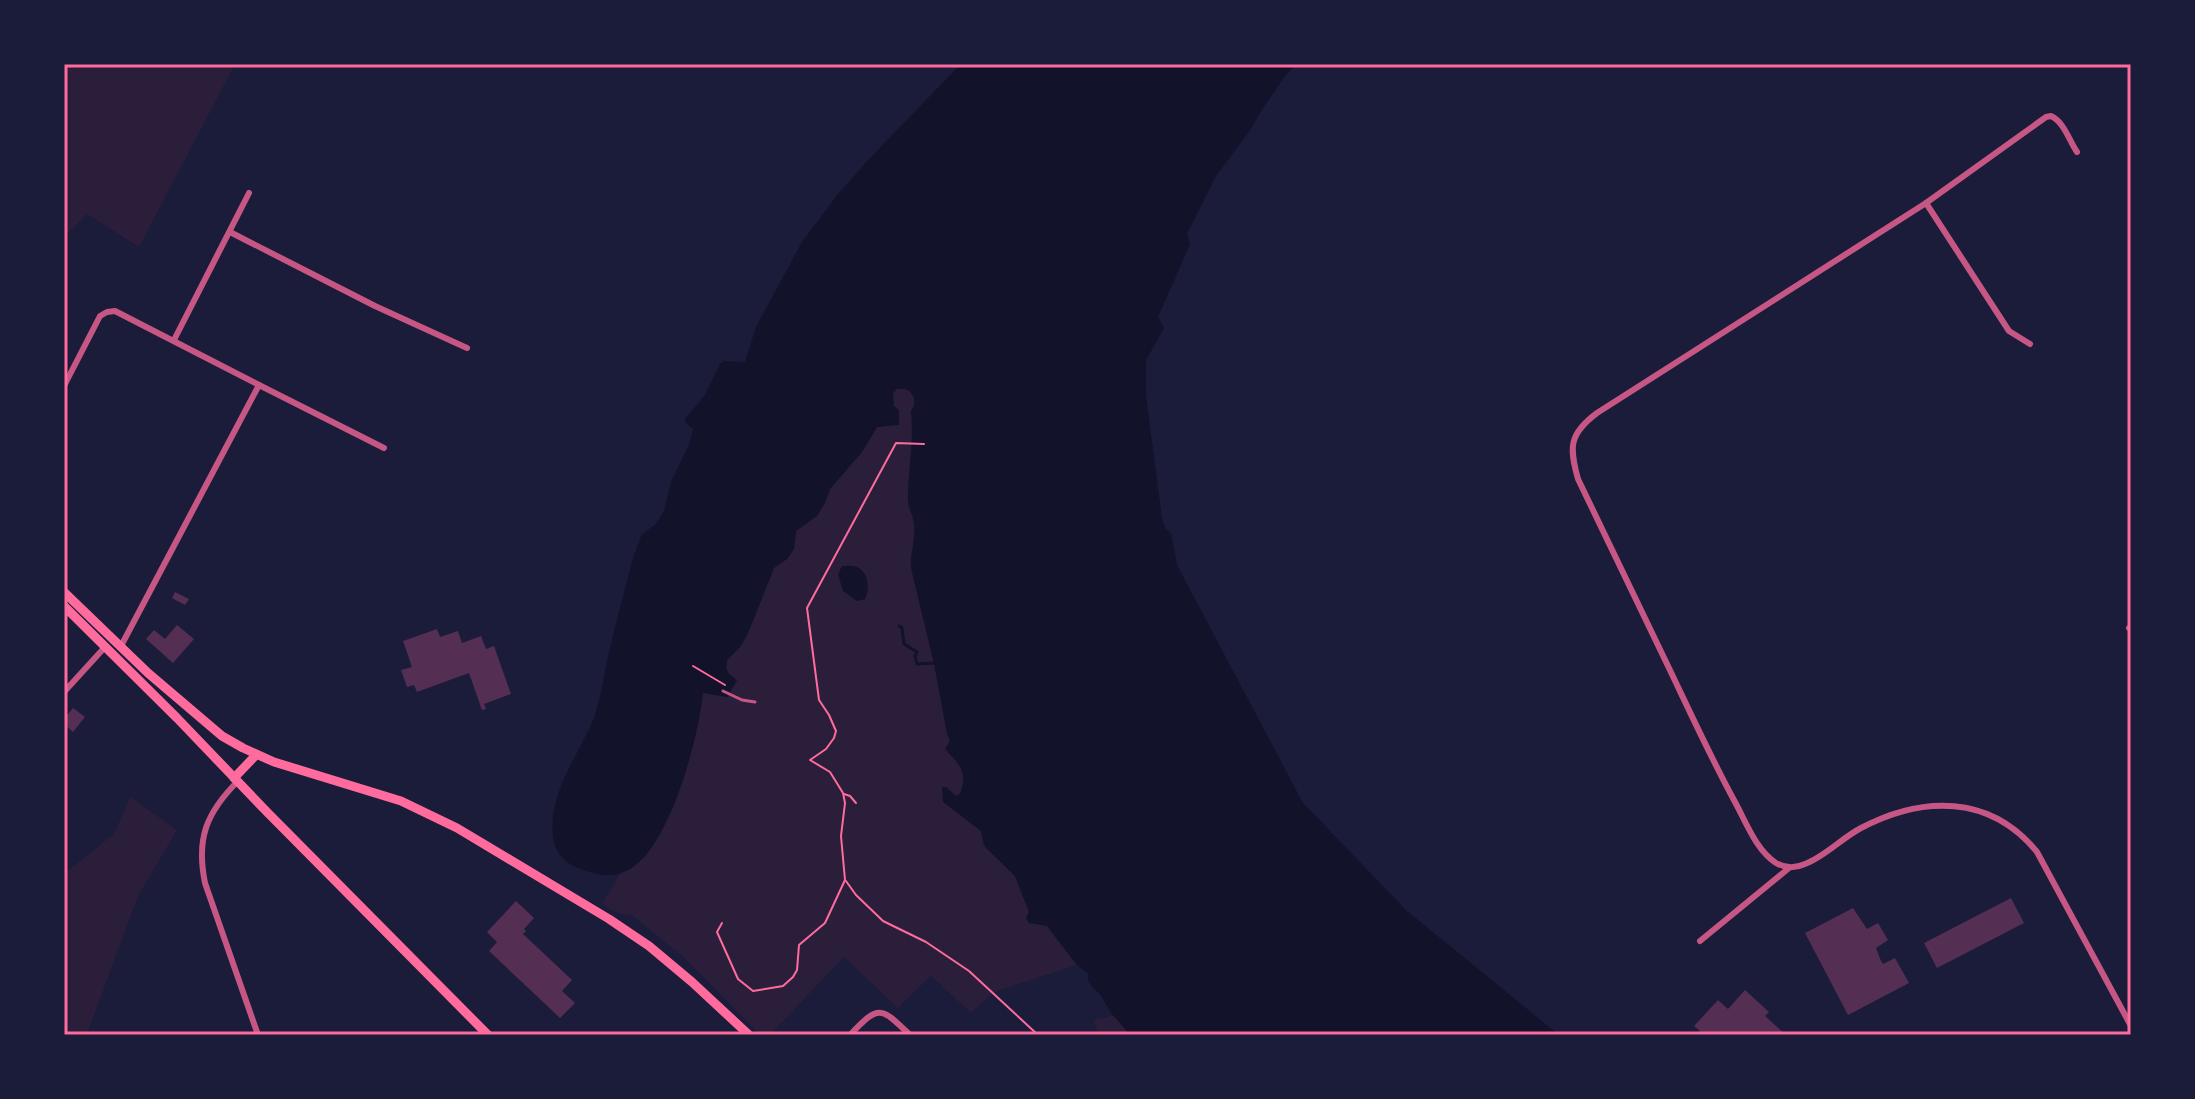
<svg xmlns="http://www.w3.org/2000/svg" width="2195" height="1099" font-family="'PT Sans',sans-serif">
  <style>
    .green { fill: #2a1e3b }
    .water { fill: #12122b }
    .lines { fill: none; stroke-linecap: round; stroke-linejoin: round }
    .stream { stroke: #12122b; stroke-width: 3 }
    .building { fill: #542f53 }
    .path { stroke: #ff6b9d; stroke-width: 2 }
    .service { stroke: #c65784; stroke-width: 3 }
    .minor { stroke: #c65784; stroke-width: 6 }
    .trunk { stroke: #ff6b9d; stroke-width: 9 }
    .neatline { fill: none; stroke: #ff6b9d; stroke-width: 3 }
  </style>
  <rect width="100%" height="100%" fill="#1b1b3a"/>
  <!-- green -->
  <g class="green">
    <polygon points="64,64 235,64 139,247 87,214 64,237"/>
    <path d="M900,388L910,391C915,399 917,403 911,411C914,440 909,466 908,494C907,509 913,512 914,524C916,539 910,554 911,568L934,663L947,733L950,742L947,752C961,762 967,777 960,794L956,796L946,787L969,820L981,831L983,844L1015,876L1029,912L1047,926L1077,965L994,992L971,1013L931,976L898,1008L844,957L770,1035H760L688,961L633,916L617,913L602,904L621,872L629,870L647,855L674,806L694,741L703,692L727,697L737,681L729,674L726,668L727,660L741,646L774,567L787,559L794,549L796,531L817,515L825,503L830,489L862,452L877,427L884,426L894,406L893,393Z"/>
    <polygon points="130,797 177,830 138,896 87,1034 64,1035 64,874 114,834"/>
    <polygon points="1115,1015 1130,1035 1098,1035 1094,1020"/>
  </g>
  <!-- water -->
  <g class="water">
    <path d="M961,64H1296L1285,76L1261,111L1251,129L1216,176L1187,234L1190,244L1158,317L1164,328L1146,360V395L1162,519L1166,529L1171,533L1177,565L1303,803L1407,911L1559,1035H1130L1111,1013L1100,994L1093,988L1088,980V973L1077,965L1047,926L1029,923L1026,918L1029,912L1015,876L985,847L981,831L943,802L942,787H946L956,796L960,794C969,771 959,764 945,749L950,741L947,733L934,663L911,568C910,554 916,539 914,524C913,512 907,509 908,494C909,466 914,439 911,411C917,403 915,394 906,389H896L893,393L894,406L899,410V425L877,427L862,452L830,489L825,503L817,516L796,531L794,549L787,559L774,568L749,631L741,646L727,660L726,668L729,674L737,680L727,697L703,693C698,739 671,844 630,869C615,878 600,876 584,870C567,865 555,854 553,837C548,791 578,758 594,718C601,697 604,674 609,653C616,621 625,590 633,558L642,534L655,525L664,511L671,482L689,445L693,429L686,423L685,419L705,395L720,364L724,361L745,362L756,327L802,242L838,194L869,159Z"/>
    <path d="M842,566C846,566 853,565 857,567C869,572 870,590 865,599L857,601L843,591L838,574Z"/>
  </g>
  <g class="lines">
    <!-- stream -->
    <polyline class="stream" points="899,626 902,628 904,644 917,652 915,656 917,664 934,663"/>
  </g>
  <!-- building -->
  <g class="building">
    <polygon points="175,592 189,599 185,605 172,598"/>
    <polygon points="177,625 194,639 173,663 146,639 154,630 165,639"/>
    <polygon points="437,629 440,637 458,631 462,643 481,636 486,649 494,646 511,694 484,704 486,709 482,710 469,673 417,692 414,685 407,687 401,670 412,667 403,641"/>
    <polygon points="73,708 85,717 73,732 64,724 64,719"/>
    <polygon points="2011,898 2024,923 1937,968 1924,943"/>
    <polygon points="516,901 534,918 524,929 526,931 523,934 572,980 562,991 575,1003 560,1018 489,951 497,942 487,932"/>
    <polygon points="1853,908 1867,929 1878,923 1888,940 1876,948 1881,961 1883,964 1895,958 1909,983 1848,1015 1805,933"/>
    <polygon points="1745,990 1769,1012 1765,1016 1786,1035 1696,1035 1700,1031 1694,1026 1718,1000 1728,1009"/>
  </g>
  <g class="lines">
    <!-- path -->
    <g class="path">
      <polyline points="693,666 725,685"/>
      <polyline points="844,794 850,796 856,803"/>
      <polyline points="846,881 856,895 883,921 926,942 969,971 1038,1035"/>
      <polyline points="722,923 717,932 738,979 753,991 783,986 793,977 797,970 799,945 825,923 845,880 841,836 845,803 843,793 830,772 810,760 826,749 834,738 836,731 829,715 819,700 807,608 896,443 924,444"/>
    </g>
    <!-- service -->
    <polyline class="service" points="723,691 742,700 755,702"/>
    <!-- minor -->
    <g class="minor">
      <path d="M2077,152C2069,140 2064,122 2051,116L2046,117L1926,203L1597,413C1569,434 1569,447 1578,479C1608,542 1638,604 1668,666C1690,712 1711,758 1735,802C1746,822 1756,850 1776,863C1785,868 1794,869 1805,864C1824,857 1842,838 1861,828C1922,796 1990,794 2037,852L2131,1026"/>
      <polyline points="1926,203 2009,331 2030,344"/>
      <polyline points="230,232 375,306 467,348"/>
      <polyline points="174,340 249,193"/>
      <polyline points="259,385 384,448"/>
      <polyline points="64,386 100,316 107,312 115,311 259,385 121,646"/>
      <polyline points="2129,628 2131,626"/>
      <polyline points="64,692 105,647"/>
      <path d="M238,781C206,813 196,839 205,883L258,1035"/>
      <polyline points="1700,941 1789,868"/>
      <path d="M850,1035C879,1004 881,1007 910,1035"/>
    </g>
    <!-- trunk -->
    <g class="trunk">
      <polyline points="64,592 148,673 222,736 243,748 274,762 401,801 457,828 609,919 649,946 692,982 749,1035"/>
      <polyline points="64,606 177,718 268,813 488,1035"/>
      <polyline points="234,778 256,755"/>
    </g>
  </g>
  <!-- border -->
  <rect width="2195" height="1099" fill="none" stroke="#1b1b3a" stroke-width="132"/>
  <rect x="66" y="66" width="2063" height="967" class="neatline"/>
</svg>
